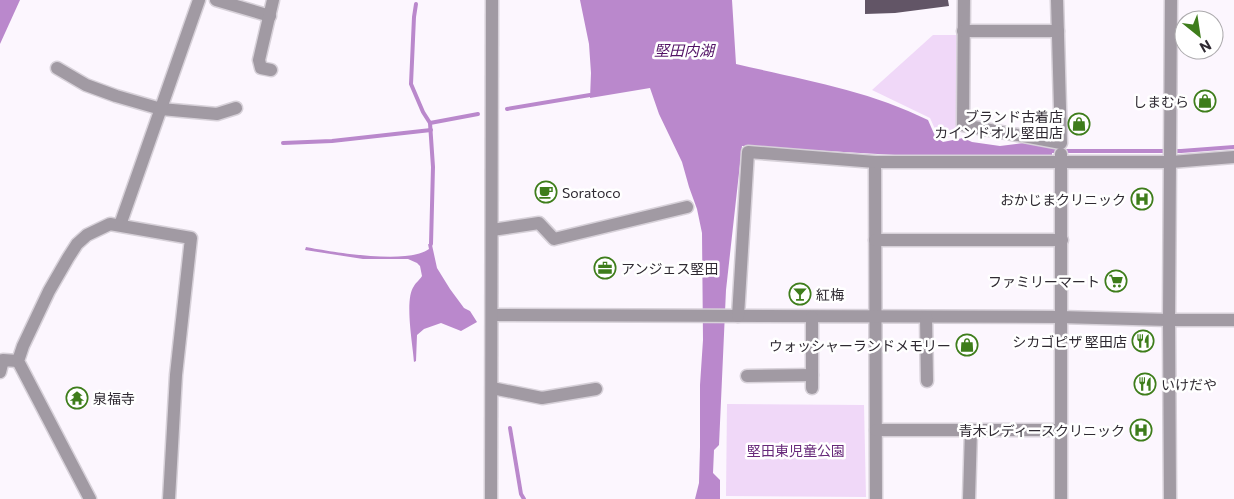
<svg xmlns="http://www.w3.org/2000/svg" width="1234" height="499" font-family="Commissioner,'Noto Sans JP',sans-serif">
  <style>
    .green { fill: #f0d8f8 }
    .water { fill: #ba88cc }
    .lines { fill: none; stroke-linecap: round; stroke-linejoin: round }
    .stream { stroke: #ba88cc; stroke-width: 4 }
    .building { fill: #625566 }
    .minor-casing { stroke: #d7d1d9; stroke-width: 15 }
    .minor { stroke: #a19aa3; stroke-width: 12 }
    .labels { text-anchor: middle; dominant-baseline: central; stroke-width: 5; stroke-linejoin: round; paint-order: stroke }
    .poi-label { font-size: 14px; fill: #2f2a32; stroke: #fff; text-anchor: end }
    .park-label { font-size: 14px; fill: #67297a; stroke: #fff }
    .water-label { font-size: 15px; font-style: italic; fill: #521265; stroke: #fff }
  </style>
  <rect width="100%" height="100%" fill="#fcf6fe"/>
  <!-- green -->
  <g class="green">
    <polygon points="933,35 957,35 956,117 958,134 940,140 930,118 872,90"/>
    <polygon points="727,404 864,405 866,497 726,496"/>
  </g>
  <!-- water -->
  <g class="water">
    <polygon points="0,0 20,0 0,44"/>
    <path d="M580,0H732L736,64C800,79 868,90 928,120L935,136L943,142L963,138L972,142L1000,146L1023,143L1052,148V156H912L742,146L726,290L719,445L714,450L713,473L720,480V499H695L699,483L700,447V385L703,340L702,233L697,209L689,187L682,162L659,114L650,88L590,98L591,73L589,44Z"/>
    <path d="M428,244L432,245L437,268L450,289L464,308L470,311L477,322L461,331L441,323L424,329L417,335L416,361L414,362C413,345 404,299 414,286C416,282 419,281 422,276L420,266L417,263L408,259H363L305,250L306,247C332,252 408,265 429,249Z"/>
  </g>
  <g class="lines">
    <!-- stream -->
    <g class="stream">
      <polyline points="416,4 414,17 411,84 423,112 430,123"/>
      <polyline points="507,109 590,95"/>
      <polyline points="283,143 332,141 431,130"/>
      <polyline points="1049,151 1181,151 1234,147"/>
      <polyline points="431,244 433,167 430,123 478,114"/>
      <polyline points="510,428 521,494 524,499"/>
    </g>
  </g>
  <!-- building -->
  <polygon class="building" points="865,0 948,0 949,6 895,13 865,14"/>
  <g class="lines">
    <!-- minor casing -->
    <g class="minor-casing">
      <g id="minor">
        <polyline points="216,0 270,16"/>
        <polyline points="964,0 963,125 1061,143 1057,0"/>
        <polyline points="963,31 1058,31"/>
        <polyline points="57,68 86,85 116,96 161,109 217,114 236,108"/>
        <polyline points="271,70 261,68 259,60 273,0"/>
        <polyline points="875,162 876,499"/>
        <polyline points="120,225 199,0"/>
        <polyline points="492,230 539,223 554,239 687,207"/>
        <polyline points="875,240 1062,240"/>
        <polyline points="492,315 1060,317 1169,320 1234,320"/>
        <polyline points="738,316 748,152 875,162 1171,162 1234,157"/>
        <polyline points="812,317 812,388"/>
        <polyline points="926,317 927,381"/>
        <polyline points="0,372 3,360 18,361"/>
        <polyline points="747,376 812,375"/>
        <polyline points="492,388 542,398 596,389"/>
        <polyline points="876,430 1060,430"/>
        <polyline points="90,499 18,361 23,346 49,291 68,258 77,244 87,235 110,224 191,238 176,375 169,499"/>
        <polyline points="491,499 492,0"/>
        <polyline points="969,499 971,430"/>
        <polyline points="1061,499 1061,154"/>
        <polyline points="1170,499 1169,320 1171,0"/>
      </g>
    </g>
    <!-- minor -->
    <use href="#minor" class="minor"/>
  </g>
  <!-- icons -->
  <defs>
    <g id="shop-ring" transform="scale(1.125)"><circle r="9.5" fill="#fff" stroke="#3e7d1b" stroke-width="1.5"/><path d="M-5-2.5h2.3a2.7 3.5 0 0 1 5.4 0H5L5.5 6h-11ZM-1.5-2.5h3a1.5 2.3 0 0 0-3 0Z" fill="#3e7d1b"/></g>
    <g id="cafe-ring" transform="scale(1.125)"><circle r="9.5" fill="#fff" stroke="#3e7d1b" stroke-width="1.5"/><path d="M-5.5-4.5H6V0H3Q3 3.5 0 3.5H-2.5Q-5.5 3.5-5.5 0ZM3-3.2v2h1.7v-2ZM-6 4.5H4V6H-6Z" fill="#3e7d1b"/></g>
    <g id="hospital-ring" transform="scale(1.125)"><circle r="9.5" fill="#fff" stroke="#3e7d1b" stroke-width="1.5"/><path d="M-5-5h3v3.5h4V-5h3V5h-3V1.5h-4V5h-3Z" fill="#3e7d1b"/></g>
    <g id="office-ring" transform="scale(1.125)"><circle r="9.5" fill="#fff" stroke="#3e7d1b" stroke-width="1.5"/><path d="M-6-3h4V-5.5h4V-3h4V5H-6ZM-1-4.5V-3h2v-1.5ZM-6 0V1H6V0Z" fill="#3e7d1b"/></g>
    <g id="supermarket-ring" transform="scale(1.125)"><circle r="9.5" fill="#fff" stroke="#3e7d1b" stroke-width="1.5"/><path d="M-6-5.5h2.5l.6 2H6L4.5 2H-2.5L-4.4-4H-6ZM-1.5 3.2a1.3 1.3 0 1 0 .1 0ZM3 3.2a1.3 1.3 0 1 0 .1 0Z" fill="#3e7d1b"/></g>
    <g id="bar-ring" transform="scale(1.125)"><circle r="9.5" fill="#fff" stroke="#3e7d1b" stroke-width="1.5"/><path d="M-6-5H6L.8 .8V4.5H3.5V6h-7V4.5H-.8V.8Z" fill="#3e7d1b"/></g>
    <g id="restaurant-ring" transform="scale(1.125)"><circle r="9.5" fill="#fff" stroke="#3e7d1b" stroke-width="1.5"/><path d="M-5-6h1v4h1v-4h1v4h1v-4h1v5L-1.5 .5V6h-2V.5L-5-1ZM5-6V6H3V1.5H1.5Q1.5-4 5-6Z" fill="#3e7d1b"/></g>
    <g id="temple-ring" transform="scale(1.125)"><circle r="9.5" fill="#fff" stroke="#3e7d1b" stroke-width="1.5"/><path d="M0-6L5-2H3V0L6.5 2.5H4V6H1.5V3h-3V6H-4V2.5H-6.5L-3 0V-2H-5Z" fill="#3e7d1b"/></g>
  </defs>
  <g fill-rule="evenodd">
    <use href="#shop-ring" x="1205" y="101"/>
    <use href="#shop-ring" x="1079" y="124"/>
    <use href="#cafe-ring" x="546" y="192"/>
    <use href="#hospital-ring" x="1142" y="199"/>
    <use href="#office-ring" x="605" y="268"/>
    <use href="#supermarket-ring" x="1116" y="281"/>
    <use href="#bar-ring" x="800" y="294"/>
    <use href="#restaurant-ring" x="1143" y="341"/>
    <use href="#shop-ring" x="967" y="345"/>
    <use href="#restaurant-ring" x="1145" y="384"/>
    <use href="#temple-ring" x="77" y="398"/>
    <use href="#hospital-ring" x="1141" y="430"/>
  </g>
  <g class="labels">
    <!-- poi labels -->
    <g class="poi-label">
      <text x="1189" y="101">しまむら</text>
      <text x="1063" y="116">ブランド古着店<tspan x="1063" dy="16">カインドオル 堅田店</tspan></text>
      <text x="562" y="192" text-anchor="start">Soratoco</text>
      <text x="1126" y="199">おかじまクリニック</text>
      <text x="621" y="268" text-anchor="start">アンジェス堅田</text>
      <text x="1100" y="281">ファミリーマート</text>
      <text x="816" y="294" text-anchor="start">紅梅</text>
      <text x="1127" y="341">シカゴピザ 堅田店</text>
      <text x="951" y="345">ウォッシャーランドメモリー</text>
      <text x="1161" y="384" text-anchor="start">いけだや</text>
      <text x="93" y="398" text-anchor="start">泉福寺</text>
      <text x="1125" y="430">青木レディースクリニック</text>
    </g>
    <!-- park labels -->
    <g class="park-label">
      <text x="796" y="450">堅田東児童公園</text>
    </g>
    <!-- water labels -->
    <g class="water-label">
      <text x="684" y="50">堅田内湖</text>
    </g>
  </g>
  <!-- north arrow -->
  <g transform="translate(1199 35) rotate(150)"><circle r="24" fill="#ffffff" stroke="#acaaad"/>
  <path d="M0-4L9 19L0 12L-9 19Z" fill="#3e7d1b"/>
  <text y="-8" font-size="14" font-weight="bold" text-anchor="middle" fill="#2f2a32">N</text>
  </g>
</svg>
